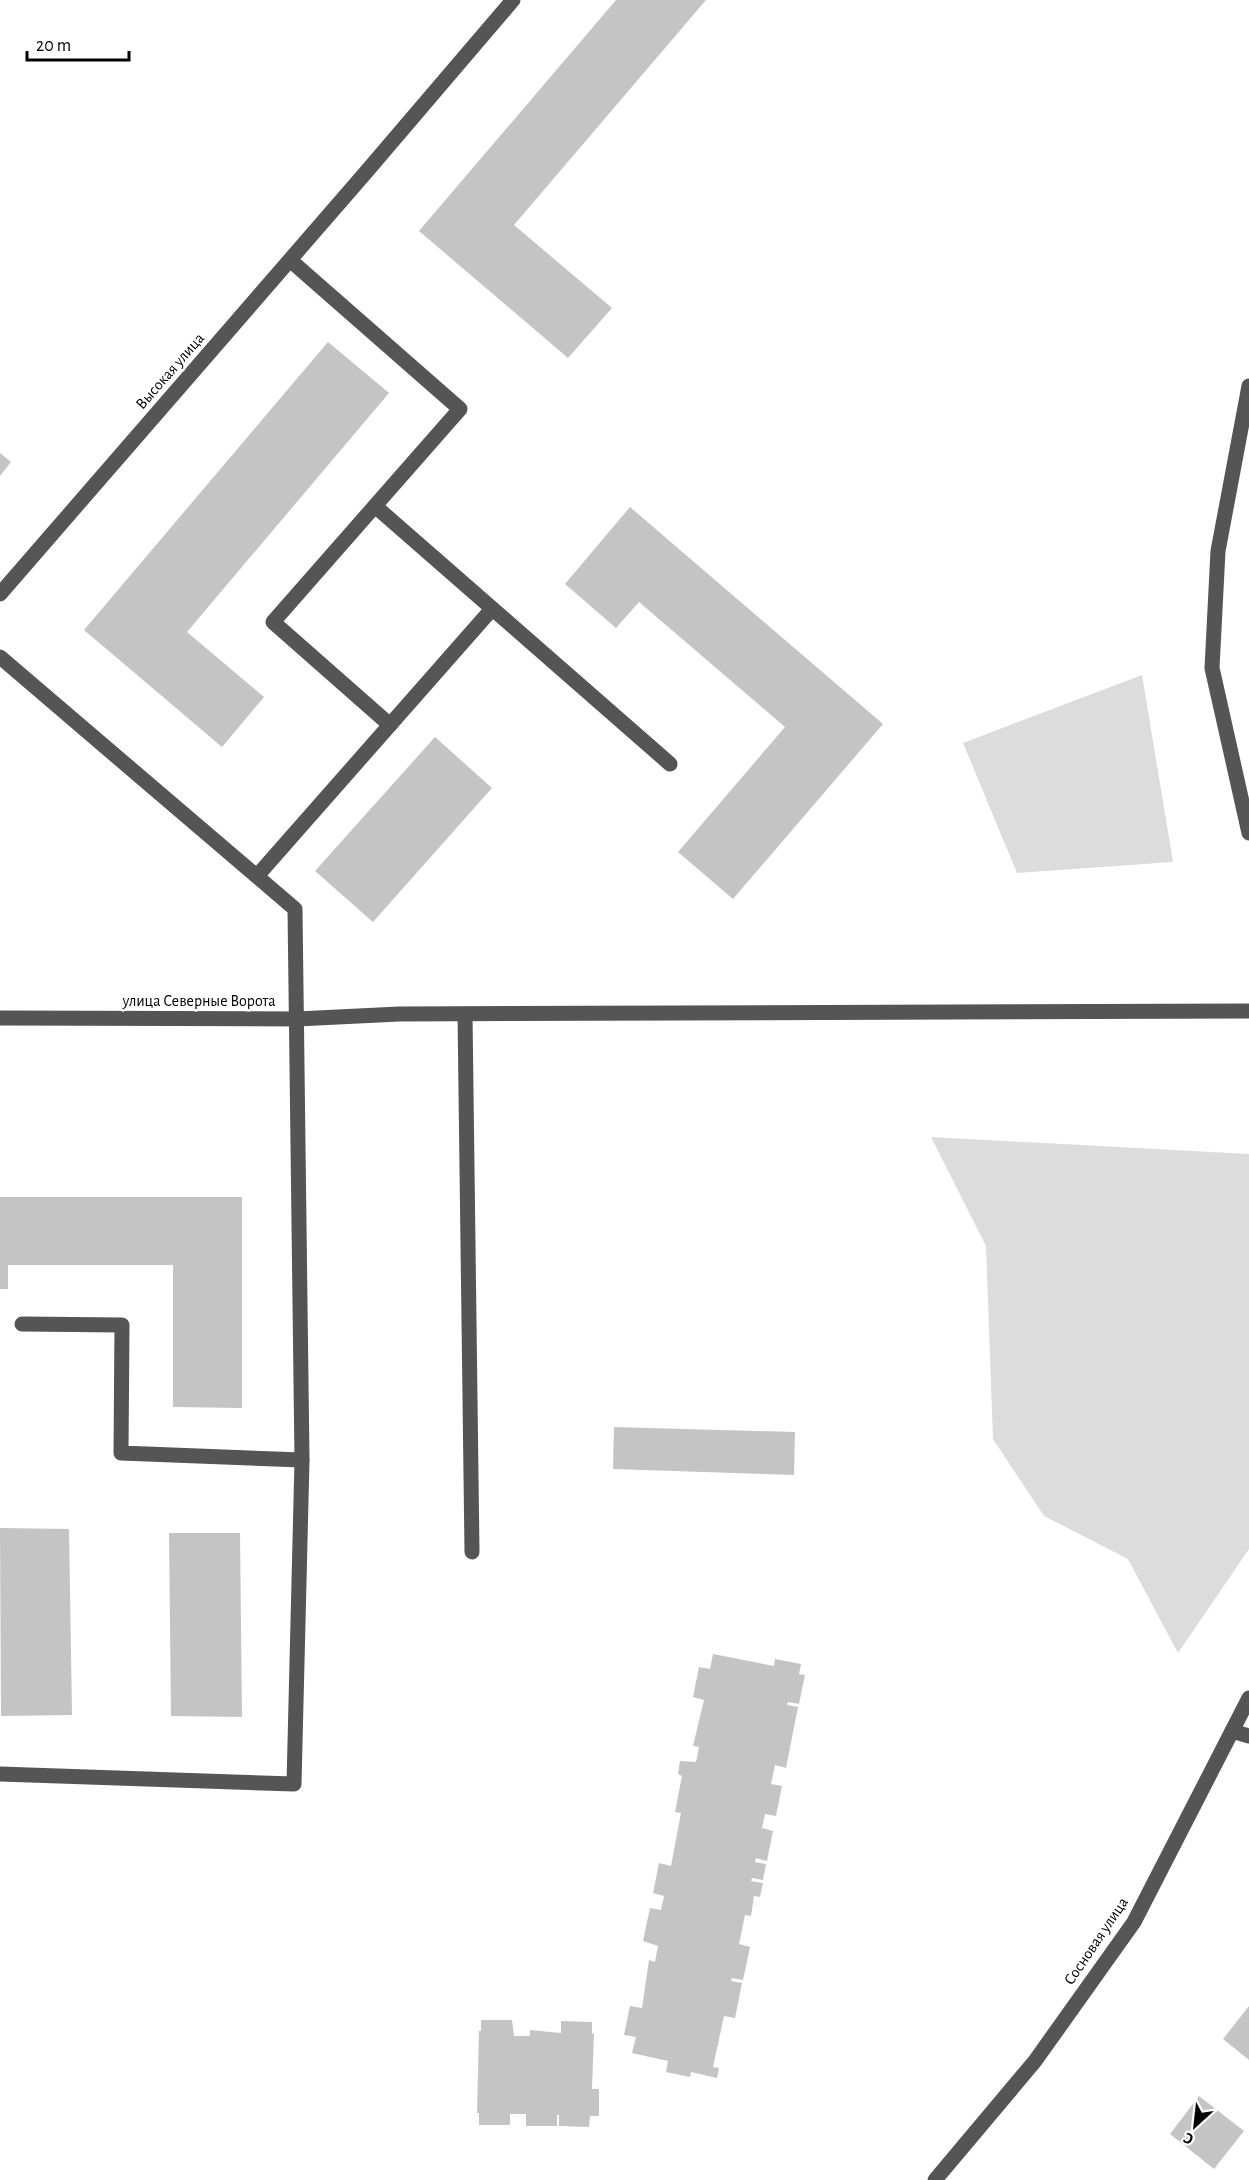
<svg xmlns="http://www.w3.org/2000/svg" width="1249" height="2180" font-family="'Alegreya Sans',sans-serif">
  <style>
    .green { fill: #dcdcdc }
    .building { fill: #c4c4c4 }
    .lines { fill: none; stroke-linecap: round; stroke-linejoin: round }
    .minor { stroke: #555; stroke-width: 15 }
    .labels { text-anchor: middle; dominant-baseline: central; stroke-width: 5; stroke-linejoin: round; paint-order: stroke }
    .street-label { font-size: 16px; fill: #000; stroke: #fff }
  </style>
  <rect width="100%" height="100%" fill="#fff"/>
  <!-- green -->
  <g class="green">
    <polygon points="1142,675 1173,862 1017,873 963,743"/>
    <polygon points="931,1137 1249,1154 1249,1549 1178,1653 1128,1559 1044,1516 993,1439 986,1246"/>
  </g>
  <!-- building -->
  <g class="building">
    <polygon points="616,0 706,0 514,225 612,308 568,358 419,231"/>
    <polygon points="328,342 389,393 187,632 264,697 222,747 84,630"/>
    <polygon points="0,453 11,462 0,476"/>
    <polygon points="630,507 883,724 733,899 678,852 785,727 639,602 616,628 565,584"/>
    <polygon points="435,737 492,788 373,922 315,871"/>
    <polygon points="0,1197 242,1197 242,1408 173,1407 173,1265 8,1265 8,1289 0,1289"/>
    <polygon points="614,1427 795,1432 794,1475 613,1469"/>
    <polygon points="0,1528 69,1529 72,1715 1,1716"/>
    <polygon points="169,1533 240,1533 242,1717 171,1716"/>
    <polygon points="713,1654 774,1666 775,1659 801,1664 799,1674 805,1675 799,1704 788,1702 787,1705 798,1707 786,1768 775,1765 771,1784 782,1786 776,1816 765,1814 762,1828 773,1831 767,1861 756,1858 755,1862 766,1864 763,1880 752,1878 751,1881 763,1883 760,1897 754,1896 751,1916 745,1915 739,1944 750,1947 743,1980 732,1978 731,1981 742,1983 735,2018 724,2016 713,2067 719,2068 717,2078 691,2072 690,2077 666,2072 668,2061 632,2053 636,2037 624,2035 630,2006 642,2008 649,1960 655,1962 658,1946 643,1941 650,1908 661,1910 664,1896 653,1893 659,1863 671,1866 681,1813 675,1812 682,1776 678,1774 680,1761 696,1762 699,1747 693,1746 704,1700 693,1697 699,1667 710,1669"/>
    <polygon points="1249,2006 1249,2060 1223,2039"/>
    <polygon points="481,2020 512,2020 514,2036 530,2036 530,2030 561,2033 561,2021 592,2022 592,2034 594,2033 592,2089 599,2089 599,2116 590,2116 589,2127 559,2126 559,2115 557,2115 557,2126 526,2126 526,2114 510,2114 510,2125 479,2125 479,2113 477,2113 479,2031 481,2031"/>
    <polygon points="1199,2096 1244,2131 1214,2169 1170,2134"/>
  </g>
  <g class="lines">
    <!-- minor -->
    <g class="minor">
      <polyline points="290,260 460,409 273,622 390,725"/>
      <polyline points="1249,386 1218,551 1212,668 1249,833"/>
      <polyline points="375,506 670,764"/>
      <polyline points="0,594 367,171 513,0"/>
      <polyline points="0,657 295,909 302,1460 294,1784 0,1774"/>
      <polyline points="257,876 492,609"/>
      <polyline points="465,1014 472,1552"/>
      <polyline points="0,1018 297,1019 399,1014 1249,1011"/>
      <polyline points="22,1324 122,1325 121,1453 302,1460"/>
      <polyline points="1232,1731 1249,1736"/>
      <polyline points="935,2180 1035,2061 1134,1922 1249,1698"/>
    </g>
  </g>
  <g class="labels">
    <!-- street labels -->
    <g class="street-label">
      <text transform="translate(170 371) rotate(-49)">Высокая улица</text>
      <text x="199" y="1001">улица Северные Ворота</text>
      <text transform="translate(1096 1941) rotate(-56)">Сосновая улица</text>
    </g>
  </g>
  <!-- north arrow -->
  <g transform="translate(1195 2126) rotate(207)" stroke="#ffffff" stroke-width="4.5" paint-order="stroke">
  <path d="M0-4.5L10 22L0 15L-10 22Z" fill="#000000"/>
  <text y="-9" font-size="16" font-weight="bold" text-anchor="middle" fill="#000000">С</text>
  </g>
  <!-- scale -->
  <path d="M27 51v9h102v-9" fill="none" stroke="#000000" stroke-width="3"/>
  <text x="36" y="51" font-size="18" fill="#000000" stroke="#ffffff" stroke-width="4.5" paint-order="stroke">20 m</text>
</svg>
